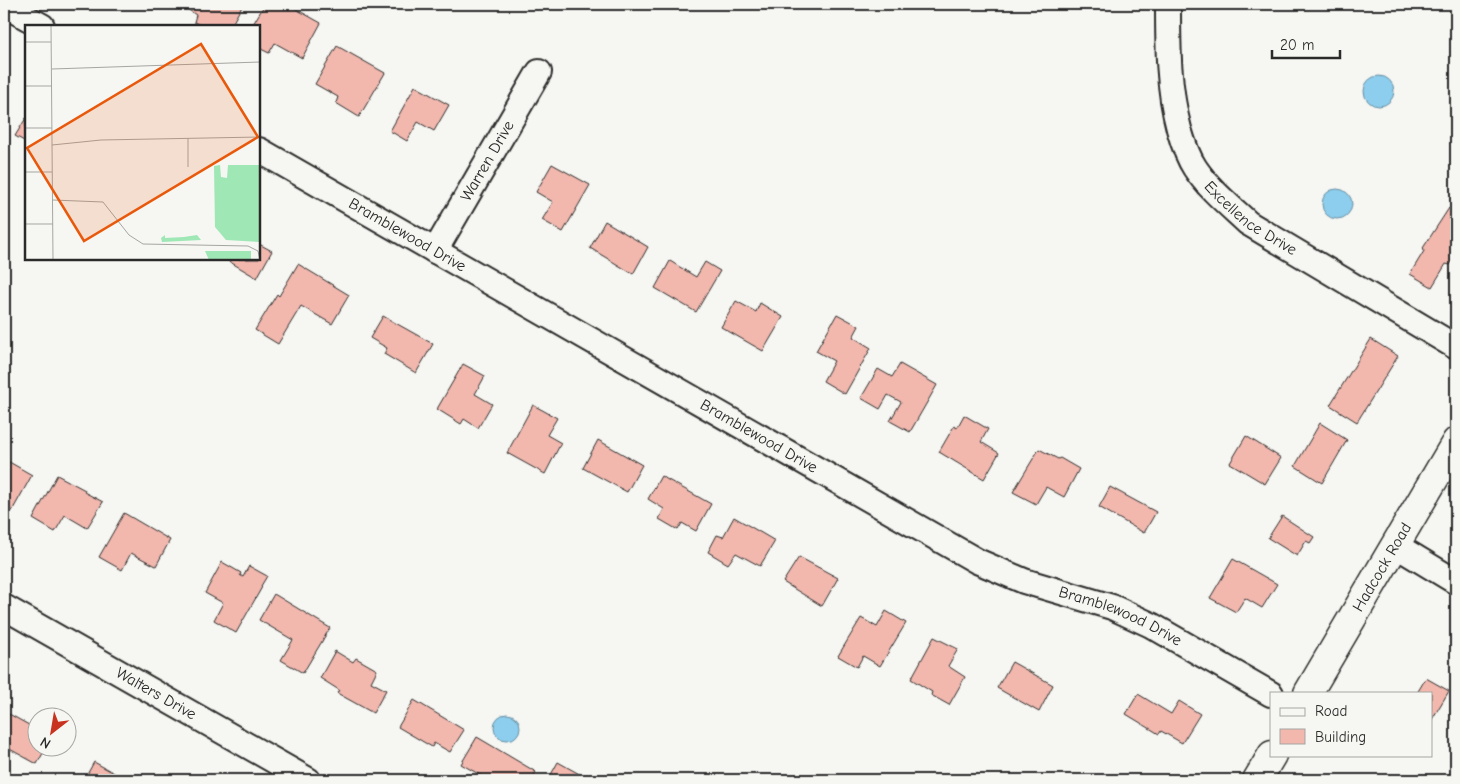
<svg xmlns="http://www.w3.org/2000/svg" width="1460" height="784" font-family="'Comic Neue',sans-serif">
  <style>
    .water { fill: #8dceee; stroke: #668da0 }
    .building { fill: #f2b8ae; stroke: #2b2b2b }
    .lines { fill: none; stroke-linecap: round; stroke-linejoin: round }
    .minor-casing { stroke: #2b2b2b; stroke-width: 28 }
    .tertiary-casing { stroke: #2b2b2b; stroke-width: 31 }
    .minor { stroke: #f6f6f2; stroke-width: 24 }
    .tertiary { stroke: #f6f6f2; stroke-width: 28 }
    .labels { text-anchor: middle; dominant-baseline: central; stroke-width: 4; stroke-linejoin: round; paint-order: stroke }
    .street-label { font-size: 16px; fill: #2b2b2b; stroke: #f6f6f2 }
    .inset-road { fill: none; stroke: #a5a5a2; stroke-width: 1 }
    .view { fill: #e8590c; fill-opacity: 0.15; stroke: #e8590c; stroke-width: 2.5 }
    .inset-edge { fill: none; stroke: #2b2b2b; stroke-width: 2.5 }
  </style>
  <rect width="100%" height="100%" fill="#f6f6f2"/>
  <filter id="ink" filterUnits="userSpaceOnUse"><feTurbulence type="fractalNoise" baseFrequency=".02" numOctaves="2"/><feDisplacementMap in="SourceGraphic" scale="10" xChannelSelector="R" yChannelSelector="G"/><feConvolveMatrix kernelMatrix="1 2 1 2 8 2 1 2 1" color-interpolation-filters="sRGB"/></filter>
  <g filter="url(#ink)">
    <!-- water -->
    <g class="water">
      <circle cx="1379" cy="91" r="15"/>
      <circle cx="1337" cy="204" r="15"/>
      <circle cx="507" cy="727" r="13"/>
    </g>
    <!-- building -->
    <g class="building">
      <polygon points="180,4 243,4 231,26 202,26 194,22 196,15"/>
      <polygon points="265,4 287,4 321,23 302,58 275,43 269,53 259,48 259,26 252,26"/>
      <polygon points="337,46 385,73 359,117 336,103 338,97 315,84"/>
      <polygon points="415,86 449,105 434,131 418,122 407,141 390,131"/>
      <polygon points="26,118 26,142 15,136"/>
      <polygon points="552,164 590,185 563,232 542,220 553,202 536,192"/>
      <polygon points="1449,208 1456,213 1456,254 1450,265 1446,264 1432,287 1410,274 1424,251 1423,248"/>
      <polygon points="605,221 648,247 633,274 590,248"/>
      <polygon points="259,244 272,251 257,278 225,259 259,259"/>
      <polygon points="670,261 696,277 705,262 720,271 696,312 655,288"/>
      <polygon points="298,264 349,295 332,324 301,306 278,344 255,330 277,294 279,296"/>
      <polygon points="736,301 756,312 760,303 783,317 763,351 721,327"/>
      <polygon points="837,314 859,326 853,337 871,348 845,394 823,381 834,361 816,351"/>
      <polygon points="383,316 433,344 416,373 384,354 387,348 370,338"/>
      <polygon points="1371,339 1398,356 1357,422 1330,405"/>
      <polygon points="463,364 485,376 475,394 492,404 478,428 464,419 461,424 437,409"/>
      <polygon points="900,364 937,385 910,432 890,421 901,402 888,395 880,409 861,398 878,369 892,377"/>
      <polygon points="533,405 557,418 547,435 561,443 545,474 507,453"/>
      <polygon points="964,415 988,429 981,442 999,453 984,479 939,452 954,426 957,428"/>
      <polygon points="1320,423 1347,440 1322,483 1295,466"/>
      <polygon points="1246,436 1281,458 1265,484 1230,463"/>
      <polygon points="598,440 642,465 627,492 583,468"/>
      <polygon points="1039,449 1058,459 1060,458 1079,469 1064,497 1046,487 1036,504 1013,492"/>
      <polygon points="4,459 32,475 12,511 4,506"/>
      <polygon points="57,475 85,490 84,492 103,502 87,528 65,515 55,532 33,519"/>
      <polygon points="661,476 711,504 696,531 682,523 678,530 659,519 664,509 648,499"/>
      <polygon points="1110,487 1156,512 1144,533 1099,507"/>
      <polygon points="124,513 170,540 156,566 131,553 122,570 99,557"/>
      <polygon points="1282,516 1314,537 1310,543 1306,541 1297,556 1268,538"/>
      <polygon points="734,517 775,541 760,566 736,553 728,564 708,552 717,535 723,537"/>
      <polygon points="799,557 838,578 822,606 783,582"/>
      <polygon points="1233,559 1277,584 1262,608 1245,598 1236,612 1210,598"/>
      <polygon points="222,562 241,573 240,575 243,577 249,566 267,576 261,586 262,587 236,633 214,620 223,603 205,593"/>
      <polygon points="274,594 330,628 303,673 281,660 293,640 259,620"/>
      <polygon points="886,611 906,623 880,666 863,656 857,667 838,656 861,618 877,627"/>
      <polygon points="934,637 958,649 948,666 965,677 949,705 931,695 932,692 911,679"/>
      <polygon points="335,651 353,662 356,658 377,670 371,682 386,690 373,713 337,693 339,690 320,678"/>
      <polygon points="1012,662 1053,685 1039,712 997,688"/>
      <polygon points="1426,678 1449,691 1431,721 1431,693 1417,693"/>
      <polygon points="1138,694 1171,714 1179,701 1200,714 1182,743 1161,731 1159,734 1126,714"/>
      <polygon points="414,700 464,730 450,752 434,743 432,747 398,727"/>
      <polygon points="9,714 38,730 38,746 47,746 37,764 4,746 4,723"/>
      <polygon points="477,737 536,772 531,780 489,780 461,764"/>
      <polygon points="94,762 127,780 84,780"/>
      <polygon points="558,762 590,780 548,780"/>
    </g>
    <g class="lines">
      <!-- minor casing -->
      <g class="minor-casing">
        <g id="minor">
          <path id="s1" d="M1168,4C1168,46 1168,88 1179,129C1183,143 1187,156 1195,168C1209,189 1230,206 1248,223L1456,347"/>
          <polyline points="4,5 42,26"/>
          <path id="s2" d="M259,150L977,561L1024,581L1112,607L1151,625L1271,694"/>
          <path id="s3" d="M435,251L539,72"/>
          <polyline points="1395,545 1456,582"/>
          <path id="s4" d="M4,607L308,780"/>
        </g>
      </g>
      <!-- tertiary casing -->
      <g class="tertiary-casing">
        <g id="tertiary">
          <path id="s5" d="M1308,693L1456,442"/>
          <polyline points="1257,780 1272,755"/>
        </g>
      </g>
      <!-- minor -->
      <use href="#minor" class="minor"/>
      <!-- tertiary -->
      <use href="#tertiary" class="tertiary"/>
    </g>
  </g>
  <g class="labels">
    <!-- street labels -->
    <g class="street-label">
      <text stroke="none"><textPath href="#s3" startOffset="104">Warren Drive</textPath></text>
      <text stroke="none"><textPath href="#s1" startOffset="244">Excellence Drive</textPath></text>
      <text stroke="none"><textPath href="#s2" startOffset="171">Bramblewood Drive</textPath></text>
      <text stroke="none"><textPath href="#s2" startOffset="576">Bramblewood Drive</textPath></text>
      <text stroke="none"><textPath href="#s5" startOffset="146">Hadcock Road</textPath></text>
      <text stroke="none"><textPath href="#s2" startOffset="981">Bramblewood Drive</textPath></text>
      <text stroke="none"><textPath href="#s4" startOffset="175">Walters Drive</textPath></text>
    </g>
  </g>
  <!-- overview -->
  <g transform="translate(25 25)">
    <rect width="235" height="235" fill="#f6f6f2"/>
    <path d="M195,140L196,152L202,153L203,140H235V217L201,215L190,202L189,141ZM140,210V213L159,212L172,210L176,215L137,217L136,213ZM180,226H226V235H184Z" fill="#9fe7b5"/>
    <path class="inset-road" d="M26,0L28,235M0,17H26M27,44L235,37M0,61H27M0,103H27M163,113V142M27,120L76,115L235,112M0,147H27M28,175L78,177L104,210L118,219L223,221L233,226L235,235M0,199H28"/>
    <path class="view" d="M176,19L233,112L59,216L2,123Z"/>
    <rect width="235" height="235" class="inset-edge"/>
  </g>
  <!-- margin -->
  <rect width="1460" height="784" fill="none" stroke="#f6f6f2" stroke-width="20"/>
  <rect x="10" y="10" width="1440" height="764" fill="none" stroke="#2b2b2b" stroke-width="2" filter="url(#ink)"/>
  <!-- legend -->
  <rect x="1270" y="692" width="162" height="65" fill="#f6f6f2" stroke="#a5a5a2"/>
  <rect x="1280" y="708" width="25" height="8" fill="#f6f6f2" stroke="#a5a5a2"/>
  <text x="1315" y="716" font-size="15" fill="#2b2b2b">Road</text>
  <rect x="1280" y="729" width="25" height="15" fill="#f2b8ae" stroke="#a5a5a2"/>
  <text x="1315" y="742" font-size="15" fill="#2b2b2b">Building</text>
  <!-- north arrow -->
  <g transform="translate(52 732) rotate(211)"><circle r="24" fill="#f6f6f2" stroke="#a5a5a2"/>
  <path d="M0-4L9 19L0 12L-9 19Z" fill="#c8321e"/>
  <text y="-8" font-size="14" font-weight="bold" text-anchor="middle" fill="#2b2b2b">N</text>
  </g>
  <!-- scale -->
  <path d="M1272 50v8h68v-8" fill="none" stroke="#2b2b2b" stroke-width="2.5"/>
  <text x="1280" y="50" font-size="15" fill="#2b2b2b" stroke="#f6f6f2" stroke-width="4" paint-order="stroke">20 m</text>
</svg>
